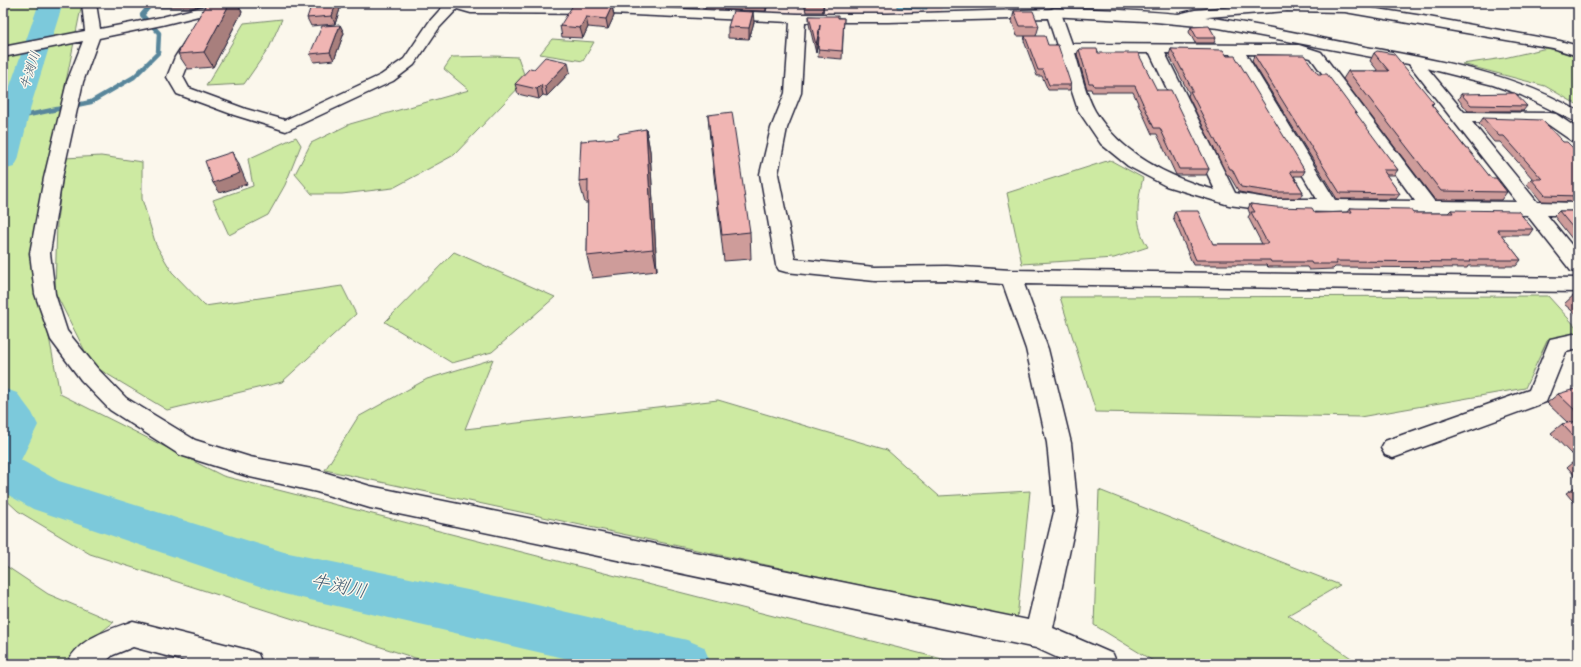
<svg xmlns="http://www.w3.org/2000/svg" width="1581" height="667" font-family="'Patrick Hand','Klee One',sans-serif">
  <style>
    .built { fill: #f8e3db }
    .green { fill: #cdeaa2; stroke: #78866e }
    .water { fill: #7cc9db; stroke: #58869b }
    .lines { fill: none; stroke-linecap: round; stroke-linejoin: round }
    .stream { stroke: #58869b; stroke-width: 4.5 }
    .river { fill: #7cc9db; fill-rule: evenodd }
    .minor-casing { stroke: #22223b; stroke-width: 3 }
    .tertiary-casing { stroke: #22223b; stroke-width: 3 }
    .minor { fill: #fbf7ec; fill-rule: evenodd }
    .tertiary { fill: #fbf7ec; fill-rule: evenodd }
    .wall { fill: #ce9c9a; stroke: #22223b }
    .shaded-wall { fill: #a87f7d; stroke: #22223b }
    .building { fill: #f0b5b3; stroke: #22223b }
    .labels { text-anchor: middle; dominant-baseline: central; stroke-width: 3; stroke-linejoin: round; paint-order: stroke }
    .far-water-label { font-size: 13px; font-style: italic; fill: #425c73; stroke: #fbf7ec }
    .near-water-label { font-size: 19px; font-style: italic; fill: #425c73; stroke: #fbf7ec }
  </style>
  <rect width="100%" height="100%" fill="#fbf7ec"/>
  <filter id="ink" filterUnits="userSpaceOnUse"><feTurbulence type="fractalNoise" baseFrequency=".025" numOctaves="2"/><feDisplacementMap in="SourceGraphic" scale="8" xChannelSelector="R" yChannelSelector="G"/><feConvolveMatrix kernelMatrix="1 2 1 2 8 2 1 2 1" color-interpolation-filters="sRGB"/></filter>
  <g filter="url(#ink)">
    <!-- built -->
    <polygon class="built" points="575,3 940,3 942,11 877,14 797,14"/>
    <!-- green -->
    <g class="green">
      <polygon points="10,3 82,3 32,249 60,394 223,476 962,664 434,664 90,554 18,511 3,497 3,24"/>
      <polygon points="282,19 269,48 244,84 206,86 244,23"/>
      <polygon points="552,39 594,42 583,61 540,54"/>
      <polygon points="1547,48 1578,57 1578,105 1545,86 1462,64 1504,58"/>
      <polygon points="494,56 518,57 526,80 454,155 393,188 342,194 312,194 295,174 311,143 350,124 469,90 444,69 452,57"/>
      <polygon points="296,137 301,145 285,185 268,215 229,235 213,200 253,186 248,159"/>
      <polygon points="101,156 142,162 142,199 156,245 172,272 205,306 342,286 356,314 282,382 167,410 92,365 55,292 57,221 65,158"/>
      <path d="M1110,160L1143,178C1137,202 1134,226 1148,247L1114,258L1022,264L1007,193Z"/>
      <polygon points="454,252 555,297 492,352 452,363 385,322"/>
      <polygon points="1548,296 1578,329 1578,335 1547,341 1525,388 1360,417 1096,412 1060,297"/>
      <polygon points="493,359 465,429 718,400 887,450 939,496 1030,491 1017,619 325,470 358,417 427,379"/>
      <polygon points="1099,490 1340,585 1288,615 1360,664 1158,664 1094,625"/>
      <polygon points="3,564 48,594 114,622 60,664 3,664"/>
    </g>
    <!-- water -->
    <polygon class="water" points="897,3 926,3 927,9 897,8"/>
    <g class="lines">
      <!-- stream -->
      <polyline class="stream" points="14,118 91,102 134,77 158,53 159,33 142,15 152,3"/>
      <!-- river -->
      <g class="river">
        <polygon points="39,3 63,3 32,102 18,160 14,167 3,170 3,106"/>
        <polygon points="3,388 17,393 32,413 38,425 21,460 59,481 284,552 511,599 687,640 704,647 711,664 590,664 284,594 33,509 3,492"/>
      </g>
      <!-- minor casing -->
      <g class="minor-casing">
        <g id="minor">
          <path d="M82,3H96L100,29L162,17L217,3H241L239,6L162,25L99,38L83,82L62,178L50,253L55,294L67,331L97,368L126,398L195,440L250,457L317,470L370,486L1028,620L1054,512L1047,443L1026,349L1003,284L947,280L875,281L786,272L779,270L776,265L760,174L771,128L785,93L790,22L610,14L471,13L457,9L439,28L414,65L393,81L286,131L234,115L177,94L167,77L175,57L191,32H201L203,35L191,57L183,77L189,88L246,109L285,120L381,75L404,59L429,22L446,3L610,6L798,14H888L1054,9L1059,10L1061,13L1072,44L1299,45L1321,52L1434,201L1517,202L1409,64L1406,61L1409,58H1419L1464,112L1550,113L1556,114L1578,129V142L1572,141L1546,123L1472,122L1537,202L1578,203V215H1547L1578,253V273L1571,271L1527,215L1273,211L1229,205L1166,186L1128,166L1101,144L1078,110L1048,18L888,22H805L801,93L787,128L778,174L795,259L875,267L947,266L1011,270L1578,278V292L1024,284L1048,349L1071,443L1078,512L1053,628L1113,654L1117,664H1071L1036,648L370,508L317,492L250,477L180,455L110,410L81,380L51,340L35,294L30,253L44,178L67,82L83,41L3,57V47L85,31ZM1075,53H1150L1215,190C1169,178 1120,153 1095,111C1086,96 1080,69 1075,53ZM1165,53L1230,54L1317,199H1273L1235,193ZM1246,54L1298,55L1311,58L1415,201L1335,200Z"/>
          <polygon points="1283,3 1345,4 1423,16 1560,41 1578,46 1578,56 1553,48 1345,12 1287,11 1195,18 1175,23 1170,22 1168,19 1170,16 1195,10"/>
          <polygon points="1578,333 1578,349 1566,352 1546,402 1393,458 1385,455 1381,448 1385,441 1529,390 1550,339"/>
          <path d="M133,621L248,650L258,654L262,664H196L133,647L113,655L103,664H67C78,638 109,630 133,621Z"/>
        </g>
      </g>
      <!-- tertiary casing -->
      <g class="tertiary-casing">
        <path id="tertiary" d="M1054,8C1109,9 1165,11 1220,19C1266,26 1311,36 1356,45C1433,60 1510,71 1578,111V123L1521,95L1493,85L1414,65L1219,28L1145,21L1049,16L1046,13L1049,10Z"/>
      </g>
      <!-- minor -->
      <use href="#minor" class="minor"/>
      <!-- tertiary -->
      <use href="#tertiary" class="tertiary"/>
    </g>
    <!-- wall -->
    <g class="wall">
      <polygon points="156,3 237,3 242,12 213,67 188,69 178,54 206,4 196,7 158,7"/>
      <polygon points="342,3 335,24 311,26 307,18"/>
      <polygon points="559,3 619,3 618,5"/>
      <polygon points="705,3 768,3 766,11 705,9"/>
      <polygon points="804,3 824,3 823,12 806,12"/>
      <polygon points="612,6 614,16 608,29 588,27 583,38 562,37 560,26"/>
      <polygon points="1014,11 1039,26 1036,36 1048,45 1071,85 1070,90 1048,90 1042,76 1037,76 1024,41 1025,36 1017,36 1012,21"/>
      <polygon points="809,16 844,18 842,59 818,57 819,38 816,53 809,24"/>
      <polygon points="754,22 749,39 728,38 728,27"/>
      <polygon points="340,25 344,33 334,60 314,62 310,54"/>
      <polygon points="1191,27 1216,38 1214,43 1195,43 1189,32"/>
      <polygon points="1079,49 1098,53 1157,90 1209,169 1206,175 1176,175 1157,134 1152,134 1133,92 1092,92 1091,89 1087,89 1077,54"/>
      <polygon points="1171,49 1227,56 1305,171 1302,176 1294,176 1303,192 1300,198 1273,198 1239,192 1229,175 1227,175 1188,96 1189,93 1169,55"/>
      <polygon points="1374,53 1434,103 1432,105 1466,149 1491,178 1507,192 1501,200 1435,200 1343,79 1348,71 1378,71 1370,61"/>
      <polygon points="1254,55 1318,74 1398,170 1394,175 1386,175 1400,194 1396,199 1337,199 1252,61"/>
      <polygon points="534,69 570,72 547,96 543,95 539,99 518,94 515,84"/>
      <polygon points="1461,94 1527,106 1523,111 1468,111 1458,99"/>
      <polygon points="708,115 750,232 751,259 724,261 710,141"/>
      <polygon points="1483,118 1563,142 1578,153 1578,202 1541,201 1527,184 1531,179 1533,179 1500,142 1494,142 1479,124"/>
      <polygon points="646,129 650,151 657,271 592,278 587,256 588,203 585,203 579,181 618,138"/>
      <polygon points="1250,204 1315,213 1347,212 1350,208 1413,213 1448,213 1451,210 1533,229 1529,235 1501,235 1521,260 1516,266 1468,266 1467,268 1335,267 1333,269 1309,270 1307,267 1268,267 1266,265 1193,265 1173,217 1175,211 1213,244 1262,244 1248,217 1250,214 1248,209"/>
      <polygon points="1559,211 1578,211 1578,240 1573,240 1554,216"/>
      <polygon points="1578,293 1578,316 1564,304 1575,294"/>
      <polygon points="1578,392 1578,452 1571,454 1551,433 1562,424 1568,423 1547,403 1558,394"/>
      <polygon points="1578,458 1578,479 1567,467"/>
      <polygon points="1578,485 1578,507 1566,493"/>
    </g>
    <!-- shaded-wall -->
    <g class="shaded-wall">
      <polygon points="194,3 210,3 196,7"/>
      <polygon points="230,3 237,3 242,12 213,67 204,52"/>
      <polygon points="336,3 342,3 335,24 332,16"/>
      <polygon points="766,3 768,3 766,11"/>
      <polygon points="823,3 824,3 823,12"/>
      <polygon points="612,6 614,16 608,29 606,19"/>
      <polygon points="753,12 754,22 749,39 749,28"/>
      <polygon points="586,17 588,27 583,38 580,28"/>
      <polygon points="340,25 344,33 334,60 330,52"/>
      <polygon points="820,25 820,32 816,53 816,45"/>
      <polygon points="568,62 570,72 547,96 545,86"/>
      <polygon points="541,85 543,95 539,99 537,89"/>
      <polygon points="646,129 650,151 657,271 653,249"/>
      <polygon points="232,152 238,162 247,184 220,193 213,183"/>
    </g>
    <!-- building -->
    <g class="building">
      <polygon points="207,3 230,3 204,52 178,54 183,43"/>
      <polygon points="312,3 336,3 332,16 307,18"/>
      <polygon points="573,5 612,6 606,19 586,17 580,28 560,26"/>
      <polygon points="733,11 753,12 749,28 728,27"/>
      <polygon points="1014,11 1033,11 1039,26 1020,26"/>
      <polygon points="809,16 838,16 838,18 844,18 842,51 818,49 820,25 816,45"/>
      <polygon points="340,25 330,52 310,54 322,26"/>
      <polygon points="1209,26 1216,38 1197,38 1191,27"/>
      <polygon points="1025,36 1045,36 1048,45 1058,45 1071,85 1049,85 1043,70 1038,70"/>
      <polygon points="1079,49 1097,49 1098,53 1138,53 1157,90 1171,90 1209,169 1179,169 1160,128 1154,128 1135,86 1094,86 1093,83 1089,83"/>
      <polygon points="1171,49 1223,50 1227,56 1235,56 1305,171 1290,171 1303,192 1276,192 1241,187 1232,169 1230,169 1190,91 1193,91"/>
      <polygon points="1377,51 1394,54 1434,103 1431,104 1466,149 1468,149 1491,178 1496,178 1507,192 1441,191 1348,71 1389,71 1374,53"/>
      <polygon points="1254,55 1304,55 1318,74 1327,74 1398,170 1383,170 1400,194 1340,193"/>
      <polygon points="545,57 568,62 545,86 541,85 537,89 515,84 530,68 534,69"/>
      <polygon points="1515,93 1527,106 1471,105 1461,94"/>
      <polygon points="732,112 750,232 722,235 708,115"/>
      <polygon points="1483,118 1542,120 1563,142 1567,142 1578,153 1578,196 1545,195 1531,179 1542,179 1504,136 1499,136"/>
      <polygon points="646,129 653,249 587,256 588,180 579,181 581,141 618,138 618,134"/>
      <polygon points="232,152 240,173 213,183 205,161"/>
      <polygon points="1250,204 1276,207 1312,208 1315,213 1352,212 1350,208 1410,209 1413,213 1453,213 1451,210 1518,211 1533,229 1497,229 1521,260 1470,260 1471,262 1335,261 1337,264 1312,264 1311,262 1271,262 1270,260 1196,260 1175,211 1198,211 1213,244 1268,244 1251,212 1255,212"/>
      <polygon points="1559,211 1578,211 1578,234"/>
      <polygon points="1578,293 1578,297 1575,294"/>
      <polygon points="1575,389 1578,392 1578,413 1558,394"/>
      <polygon points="1578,421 1578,441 1562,424"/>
    </g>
  </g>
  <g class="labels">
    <!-- far-water labels -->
    <g class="far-water-label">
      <text transform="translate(29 70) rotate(-72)">牛渕川</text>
    </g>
    <!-- near-water labels -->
    <g class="near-water-label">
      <text transform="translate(339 585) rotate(12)">牛渕川</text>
    </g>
  </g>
  <!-- margin -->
  <rect width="1581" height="667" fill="none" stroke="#fbf7ec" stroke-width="16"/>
  <rect x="8" y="8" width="1565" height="651" fill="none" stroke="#22223b" stroke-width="1.5" filter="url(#ink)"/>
</svg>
